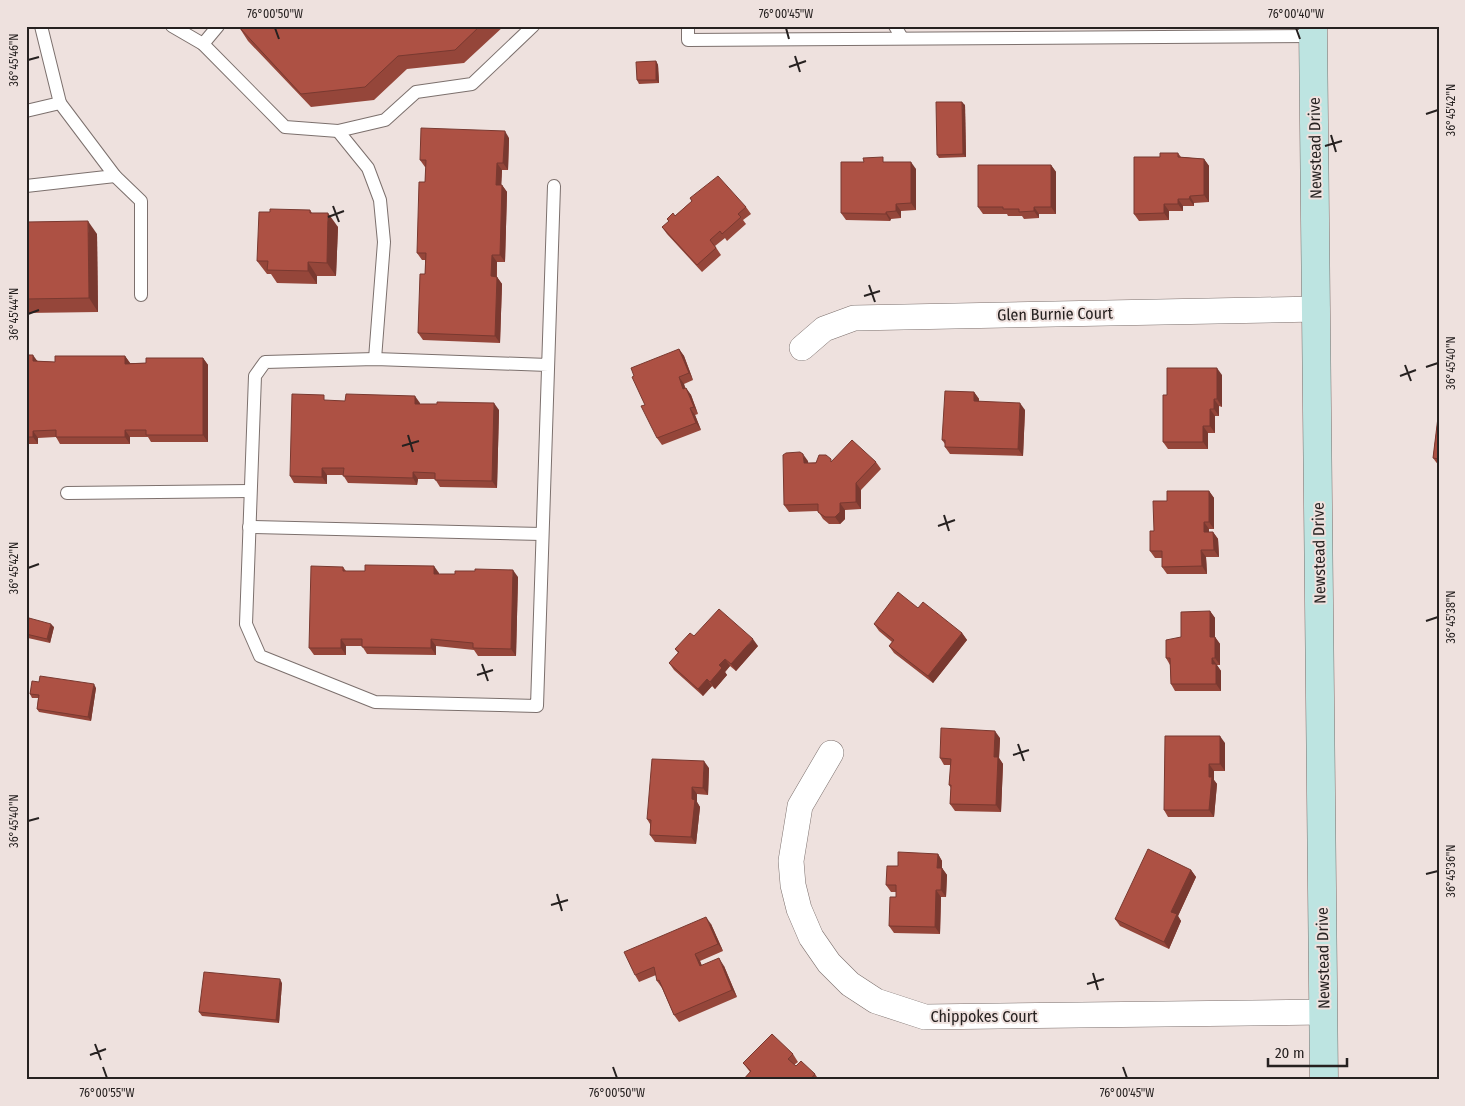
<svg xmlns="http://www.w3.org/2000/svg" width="1465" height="1106" font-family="'Fira Sans Condensed',sans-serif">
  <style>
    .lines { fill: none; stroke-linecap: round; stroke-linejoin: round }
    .lane-casing { stroke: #7c706d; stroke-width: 14 }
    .street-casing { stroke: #7c706d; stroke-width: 26 }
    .secondary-casing { stroke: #7c706d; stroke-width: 29 }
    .lane { stroke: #fff; stroke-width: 12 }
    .street { stroke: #fff; stroke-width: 25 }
    .secondary { stroke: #bde4e1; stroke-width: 28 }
    .wall { fill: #95463a }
    .shaded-wall { fill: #793930 }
    .building { fill: #ad5144; stroke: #793930 }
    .ticks { fill: none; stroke: #262120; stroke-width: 2 }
    .labels { text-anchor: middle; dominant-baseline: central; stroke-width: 4; stroke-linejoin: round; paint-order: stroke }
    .street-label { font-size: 16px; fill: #262120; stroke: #eee1de }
    .neatline { fill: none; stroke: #262120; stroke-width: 2 }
    .ticks-label { font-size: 12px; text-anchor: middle; fill: #262120 }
  </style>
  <rect width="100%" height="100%" fill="#eee1de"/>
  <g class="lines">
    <!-- lane casing -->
    <g class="lane-casing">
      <g id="lane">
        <polyline points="172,26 203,44 285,127 338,131 385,120 416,92 472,84 533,26"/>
        <polyline points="688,26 688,40 1314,36"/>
        <polyline points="895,26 902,38"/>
        <polyline points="203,44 218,26"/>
        <polyline points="60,103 115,176 141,201 141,295"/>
        <polyline points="26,111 60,103 41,26"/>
        <polyline points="338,131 368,168 380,200 384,242 375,359"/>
        <polyline points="26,186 115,176"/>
        <polyline points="548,365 375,359 265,362 255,376 246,624 260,656 375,702 537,706 554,186"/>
        <polyline points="67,493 250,491"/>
        <polyline points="249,527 542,534"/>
      </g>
    </g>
    <!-- street casing -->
    <g class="street-casing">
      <g id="street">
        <polyline points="802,348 824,329 854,318 1317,309"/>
        <polyline points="831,753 800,806 791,861 793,885 799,909 811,937 829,963 850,984 876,1001 925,1017 1323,1012"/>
      </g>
    </g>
    <!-- secondary casing -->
    <g class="secondary-casing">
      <polyline id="secondary" points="1313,26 1324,1080"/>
    </g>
    <!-- lane -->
    <use href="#lane" class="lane"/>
    <!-- street -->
    <use href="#street" class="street"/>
    <!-- secondary -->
    <use href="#secondary" class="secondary"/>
  </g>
  <!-- wall -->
  <g class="wall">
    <polygon points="240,26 504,26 464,63 407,69 374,100 311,107 248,41 239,27"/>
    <polygon points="656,61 658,65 659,83 639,84 637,80"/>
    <polygon points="965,105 966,157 939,158 937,155"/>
    <polygon points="509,138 508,170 502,170 501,185 502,185 507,192 505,262 497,262 497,277 502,284 500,343 423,340 418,333 425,274 425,260 422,260 417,253 425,182 426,167 425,167 420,160"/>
    <polygon points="1178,153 1181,157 1204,159 1209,166 1209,202 1194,203 1194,206 1183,206 1183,211 1169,211 1169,220 1139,221 1134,214 1160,157"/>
    <polygon points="887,162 916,169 916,210 901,211 901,218 891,219 890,221 846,220 841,213"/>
    <polygon points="1051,165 1056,172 1056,214 1039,214 1039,218 1024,219 1022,216 1008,216 1007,214 983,214 978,207"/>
    <polygon points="690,198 746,207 751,214 743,220 746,224 727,241 725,238 715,246 721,255 702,272 667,234 662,227 669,222 667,219 675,216 692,201"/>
    <polygon points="310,210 312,213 338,227 336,276 317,276 317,284 277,283 271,274 267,274 257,261 270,212"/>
    <polygon points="26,222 97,234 98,312 26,313"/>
    <polygon points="679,349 684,356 693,380 684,384 685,389 686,388 691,395 698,414 695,415 701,430 662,445 657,438"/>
    <polygon points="26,355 38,361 55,362 125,356 130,363 146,363 203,358 208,365 208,442 151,442 148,437 130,437 130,444 60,444 56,437 38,438 38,444 26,444"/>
    <polygon points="1222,375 1222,407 1219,406 1219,416 1215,416 1215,433 1208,433 1208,449 1168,449 1163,442 1167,395"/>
    <polygon points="974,392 979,399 979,401 1025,410 1023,456 950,454 945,447 945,444 942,440"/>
    <polygon points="328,401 420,403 420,404 499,410 497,488 440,487 435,479 418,479 417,485 348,483 343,475 327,475 327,484 294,483 290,476"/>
    <polygon points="1439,409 1439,466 1433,458"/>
    <polygon points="808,461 808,463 832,461 876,462 881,469 861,490 861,509 845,510 845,519 840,524 829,524 823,519 818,511 789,512 784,505"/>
    <polygon points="1209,491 1214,498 1214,529 1209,529 1209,532 1213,532 1218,539 1219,557 1206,557 1207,574 1167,574 1162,567 1162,558 1155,558 1150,551 1154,531 1167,501"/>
    <polygon points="343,567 346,571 439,573 439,574 518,577 516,656 478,656 474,650 436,646 436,655 367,654 362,646 346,646 346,655 314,655 309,648"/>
    <polygon points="918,608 962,633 967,640 933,683 894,653 889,646 892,642 879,631 874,624"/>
    <polygon points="1210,611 1215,618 1215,637 1220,644 1220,665 1217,665 1221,671 1221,691 1175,691 1171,684 1170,665 1166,658 1181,637"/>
    <polygon points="54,627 50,643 28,638 26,635 26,631"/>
    <polygon points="694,636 758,646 736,671 730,666 725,672 727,675 715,689 712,686 703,696 674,670 669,663 678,653 675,649"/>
    <polygon points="39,682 96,688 91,721 39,712 37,709 38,698 32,698 30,694"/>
    <polygon points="1000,738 999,758 1003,764 1001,812 955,811 950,804 951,788 949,785 951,765 944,765 940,758"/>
    <polygon points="1225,743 1225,771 1214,771 1214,780 1217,784 1214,817 1168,817 1164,810"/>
    <polygon points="709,768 708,795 697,794 697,802 700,807 696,844 655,842 650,835 650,824 647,819"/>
    <polygon points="938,854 942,861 942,868 947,875 946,897 941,897 940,934 894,933 889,926 896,897 896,892 891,892 886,885"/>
    <polygon points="1191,870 1196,877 1178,916 1181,921 1169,949 1120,926 1115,919"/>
    <polygon points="711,924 723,951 700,961 702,966 724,966 737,997 679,1022 674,1015 662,988 657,981 656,975 639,982 635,975"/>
    <polygon points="282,983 279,1023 202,1016 199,1012"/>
    <polygon points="793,1054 798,1062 794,1065 796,1066 815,1074 819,1080 743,1080 750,1072 743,1063"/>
  </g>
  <!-- shaded-wall -->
  <g class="shaded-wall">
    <polygon points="656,61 658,65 659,83 656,80"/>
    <polygon points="962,102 965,105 966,157 963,154"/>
    <polygon points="505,131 509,138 508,170 503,163"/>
    <polygon points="1204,159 1209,166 1209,202 1204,195"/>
    <polygon points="911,162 916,169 916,210 911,203"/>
    <polygon points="497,163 502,170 501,192 496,185"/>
    <polygon points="1051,165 1056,172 1056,214 1051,207"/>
    <polygon points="502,185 507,192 505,262 500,255"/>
    <polygon points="1190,196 1194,203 1194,206 1189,199"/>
    <polygon points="1178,199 1183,206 1183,211 1178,204"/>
    <polygon points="896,204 901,211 901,218 896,211"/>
    <polygon points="1164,204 1169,211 1169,220 1164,213"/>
    <polygon points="1034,207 1039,214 1039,218 1034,211"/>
    <polygon points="886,212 891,219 890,221 886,214"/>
    <polygon points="328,213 338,227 336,276 327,263"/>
    <polygon points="88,221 97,234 98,312 89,298"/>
    <polygon points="492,255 497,262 496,283 491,276"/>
    <polygon points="308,262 317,276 317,284 308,271"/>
    <polygon points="497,277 502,284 500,343 495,336"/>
    <polygon points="679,349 684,356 693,380 689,373"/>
    <polygon points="33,355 38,362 33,361"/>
    <polygon points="125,356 130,363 130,371 125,364"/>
    <polygon points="203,358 208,365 208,442 203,435"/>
    <polygon points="1217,368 1222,375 1222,407 1217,399"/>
    <polygon points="679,377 684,384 688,396 683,389"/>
    <polygon points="686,388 691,395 698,414 694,407"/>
    <polygon points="974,392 979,399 979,408 974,401"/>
    <polygon points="415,396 420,403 420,411 415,404"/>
    <polygon points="1214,399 1219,406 1219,416 1214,409"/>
    <polygon points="494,403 499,410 497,488 492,481"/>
    <polygon points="1020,403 1025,410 1023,456 1018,449"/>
    <polygon points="690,408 695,415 701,430 696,423"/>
    <polygon points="1210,409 1215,416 1215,433 1210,426"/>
    <polygon points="1203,426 1208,433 1208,449 1203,442"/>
    <polygon points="125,430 130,437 130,444 125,437"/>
    <polygon points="33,431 38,438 38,444 33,437"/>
    <polygon points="803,454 808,461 809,470 804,463"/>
    <polygon points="322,468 327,475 327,484 322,477"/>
    <polygon points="413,472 418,479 417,485 413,478"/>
    <polygon points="856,483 861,490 861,509 856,502"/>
    <polygon points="1209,491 1214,498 1214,529 1209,522"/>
    <polygon points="840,503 845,510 845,519 840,524 835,517"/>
    <polygon points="1204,522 1209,529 1209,539 1204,532"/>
    <polygon points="1213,532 1218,539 1219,557 1214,550"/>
    <polygon points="1201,550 1206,557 1207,574 1202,566"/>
    <polygon points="434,566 439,573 439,581 434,574"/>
    <polygon points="513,570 518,577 516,656 511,649"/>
    <polygon points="1210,611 1215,618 1215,644 1210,637"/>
    <polygon points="51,624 54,627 50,643 47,639"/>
    <polygon points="962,633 967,640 933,683 928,676"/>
    <polygon points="1215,637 1220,644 1220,665 1215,658"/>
    <polygon points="341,639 346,646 346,655 341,648"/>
    <polygon points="431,639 436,646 436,655 431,648"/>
    <polygon points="753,639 758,646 736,671 731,664"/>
    <polygon points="1212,658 1221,671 1221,691 1216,684 1212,664"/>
    <polygon points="725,659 730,666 725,672 727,675 715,689 710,682 719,665"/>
    <polygon points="707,679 712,686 703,696 698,689"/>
    <polygon points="94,684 96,688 91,721 88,717"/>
    <polygon points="995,731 1000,738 999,758 1003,764 1001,812 996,805 994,757"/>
    <polygon points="1220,736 1225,743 1225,771 1220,764"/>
    <polygon points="704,761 709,768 708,795 703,788"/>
    <polygon points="1209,764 1214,771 1214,780 1217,784 1214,817 1209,810"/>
    <polygon points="692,787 697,794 697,802 700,807 696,844 691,837"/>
    <polygon points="938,854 942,861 942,868 947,875 946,897 941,890 937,868"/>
    <polygon points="1191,870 1196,877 1178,916 1181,921 1169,949 1164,942 1171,912"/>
    <polygon points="936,890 941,897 940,934 935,927"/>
    <polygon points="706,917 711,924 723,951 718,944"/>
    <polygon points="695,954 700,961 705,973 700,966"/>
    <polygon points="719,958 724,966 737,997 732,990"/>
    <polygon points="280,979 282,983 279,1023 276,1020"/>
  </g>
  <!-- building -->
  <g class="building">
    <polygon points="240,26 480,26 455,50 398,56 365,87 301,94 239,27"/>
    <polygon points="656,61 656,80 637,80 636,62"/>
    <polygon points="936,102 962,102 963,154 937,155"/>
    <polygon points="421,128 505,131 503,163 497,163 496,185 502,185 500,255 492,255 491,276 497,277 495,336 418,333 420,274 425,274 426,253 417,253 419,182 425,182 426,160 420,160"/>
    <polygon points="1160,153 1178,153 1178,157 1204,159 1204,195 1190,196 1189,199 1178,199 1178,204 1164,204 1164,213 1134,214 1134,157 1160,157"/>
    <polygon points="883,157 883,162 911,162 911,203 896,204 896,211 886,212 886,214 841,213 841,162 864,162 863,158"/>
    <polygon points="978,165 1051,165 1051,207 1034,207 1034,211 1019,212 1019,209 1003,209 1003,207 978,207"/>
    <polygon points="718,176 746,207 738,214 741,217 722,234 720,231 710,240 716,248 697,265 662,227 669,221 667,219 673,213 675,216 692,201 690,198"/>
    <polygon points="270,209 310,210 310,213 328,213 327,263 308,262 308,271 267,270 268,261 257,261 259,212 270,212"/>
    <polygon points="88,221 89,298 26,299 26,222"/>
    <polygon points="679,349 689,373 679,377 683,389 686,388 694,407 690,408 696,423 657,438 641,406 645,405 632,377 634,376 631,368"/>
    <polygon points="26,355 33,355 33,361 55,362 55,356 125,356 125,364 146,363 146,358 203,358 203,435 146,435 146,430 125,430 125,437 56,437 56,430 33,431 33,437 26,437"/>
    <polygon points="1167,368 1217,368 1217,399 1214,399 1214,409 1210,409 1210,426 1203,426 1203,442 1163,442 1163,395 1167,395"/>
    <polygon points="945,391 974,392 974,401 1020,403 1018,449 945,447 945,440 942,440"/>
    <polygon points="292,394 324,395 324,400 345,401 346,394 415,396 415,404 437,404 437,402 494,403 492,481 435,480 435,473 413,472 413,478 343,476 344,468 322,468 322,477 290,476"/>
    <polygon points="1439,409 1439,459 1433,458"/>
    <polygon points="852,440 876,462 856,483 856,502 840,503 840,512 835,517 825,517 818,512 818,504 784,505 783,455 786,453 800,452 803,454 804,463 816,463 819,455 826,455 831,459 831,462"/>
    <polygon points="1167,491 1209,491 1209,522 1204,522 1204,532 1213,532 1214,550 1201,550 1202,566 1162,567 1162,551 1150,551 1150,531 1154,531 1153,501 1167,501"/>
    <polygon points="365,565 434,566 434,574 455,574 455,571 475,571 475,569 513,570 511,649 473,648 473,643 431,639 431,648 362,647 362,639 341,639 341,648 309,648 311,566 343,567 343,571 365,571"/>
    <polygon points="898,592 918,608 923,602 962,633 928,676 889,646 894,640 874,624"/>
    <polygon points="719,609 753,639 731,664 725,659 719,665 722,668 710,682 707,679 698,689 669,663 679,652 675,649 690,633 694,636"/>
    <polygon points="1210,611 1210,637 1215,637 1215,658 1212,658 1212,664 1216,664 1216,684 1171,684 1170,658 1166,658 1166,640 1181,637 1181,612"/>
    <polygon points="29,618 51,624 47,639 26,634"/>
    <polygon points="40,676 94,684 88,717 37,709 39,695 30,694 32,681 39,682"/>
    <polygon points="941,728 995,731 994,757 998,757 996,805 950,804 951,785 949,785 951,759 940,758"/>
    <polygon points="1165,736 1220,736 1220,764 1209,764 1209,777 1212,777 1209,810 1164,810"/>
    <polygon points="652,759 704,761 703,788 692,787 692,799 695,800 691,837 650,835 651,820 647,819"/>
    <polygon points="1148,849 1191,870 1171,912 1177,914 1164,942 1115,919"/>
    <polygon points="898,852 938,854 937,868 942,868 941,890 936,890 935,927 889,926 890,897 896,897 896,885 886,885 887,866 898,866"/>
    <polygon points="706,917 718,944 695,954 700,966 719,958 732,990 674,1015 659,980 657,981 654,967 635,975 624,952"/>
    <polygon points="204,972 280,979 276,1020 199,1012"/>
    <polygon points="772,1034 793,1054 788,1059 796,1066 801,1061 815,1074 810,1080 743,1080 751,1071 743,1063"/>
  </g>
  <!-- ticks -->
  <path class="ticks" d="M275,28L279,39M786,28L789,39M1296,28L1300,39M795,56L800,72M28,60L39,57M789,67L806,61M1426,114L1438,110M1331,135L1336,152M1325,146L1342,141M333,206L339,222M328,217L344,211M869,285L875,302M864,296L880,291M28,314L39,310M1405,365L1411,381M1426,367L1438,363M1400,376L1416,370M408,435L413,452M402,446L419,441M944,515L949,531M938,526L955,520M28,568L39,564M1426,621L1438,617M482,664L488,681M477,675L493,670M1018,744L1024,761M1013,755L1029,750M28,821L39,818M1426,874L1438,871M557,894L562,911M551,905L568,900M1093,973L1098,990M1087,984L1104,979M95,1044L101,1060M90,1055L106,1049M103,1067L107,1078M613,1067L617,1078M1123,1067L1127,1078"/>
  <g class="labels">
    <!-- street labels -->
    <g class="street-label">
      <text transform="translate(1315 148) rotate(-91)">Newstead Drive</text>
      <text transform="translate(1055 314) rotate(-1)">Glen Burnie Court</text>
      <text transform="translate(1319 553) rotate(-91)">Newstead Drive</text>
      <text transform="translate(1323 958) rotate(-91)">Newstead Drive</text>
      <text x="984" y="1016">Chippokes Court</text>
    </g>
  </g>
  <!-- border -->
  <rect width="1465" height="1106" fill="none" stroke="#eee1de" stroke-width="55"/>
  <!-- scale -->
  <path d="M1268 1058v8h79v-8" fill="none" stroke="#262120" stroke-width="2.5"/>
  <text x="1275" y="1058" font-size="15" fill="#262120" stroke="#eee1de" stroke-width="4" paint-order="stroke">20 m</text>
  <rect x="28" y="28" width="1410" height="1050" class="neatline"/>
  <g class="ticks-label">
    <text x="275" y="18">76°00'50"W</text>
    <text x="786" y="18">76°00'45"W</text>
    <text x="1296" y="18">76°00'40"W</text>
    <text transform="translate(14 60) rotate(-90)" y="4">36°45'46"N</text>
    <text transform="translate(1451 110) rotate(-90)" y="4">36°45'42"N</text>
    <text transform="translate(14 314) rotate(-90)" y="4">36°45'44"N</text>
    <text transform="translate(1451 363) rotate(-90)" y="4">36°45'40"N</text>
    <text transform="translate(14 568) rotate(-90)" y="4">36°45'42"N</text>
    <text transform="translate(1451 617) rotate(-90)" y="4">36°45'38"N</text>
    <text transform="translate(14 821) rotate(-90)" y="4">36°45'40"N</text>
    <text transform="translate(1451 871) rotate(-90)" y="4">36°45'36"N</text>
    <text x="107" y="1097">76°00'55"W</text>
    <text x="617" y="1097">76°00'50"W</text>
    <text x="1127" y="1097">76°00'45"W</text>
  </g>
</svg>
